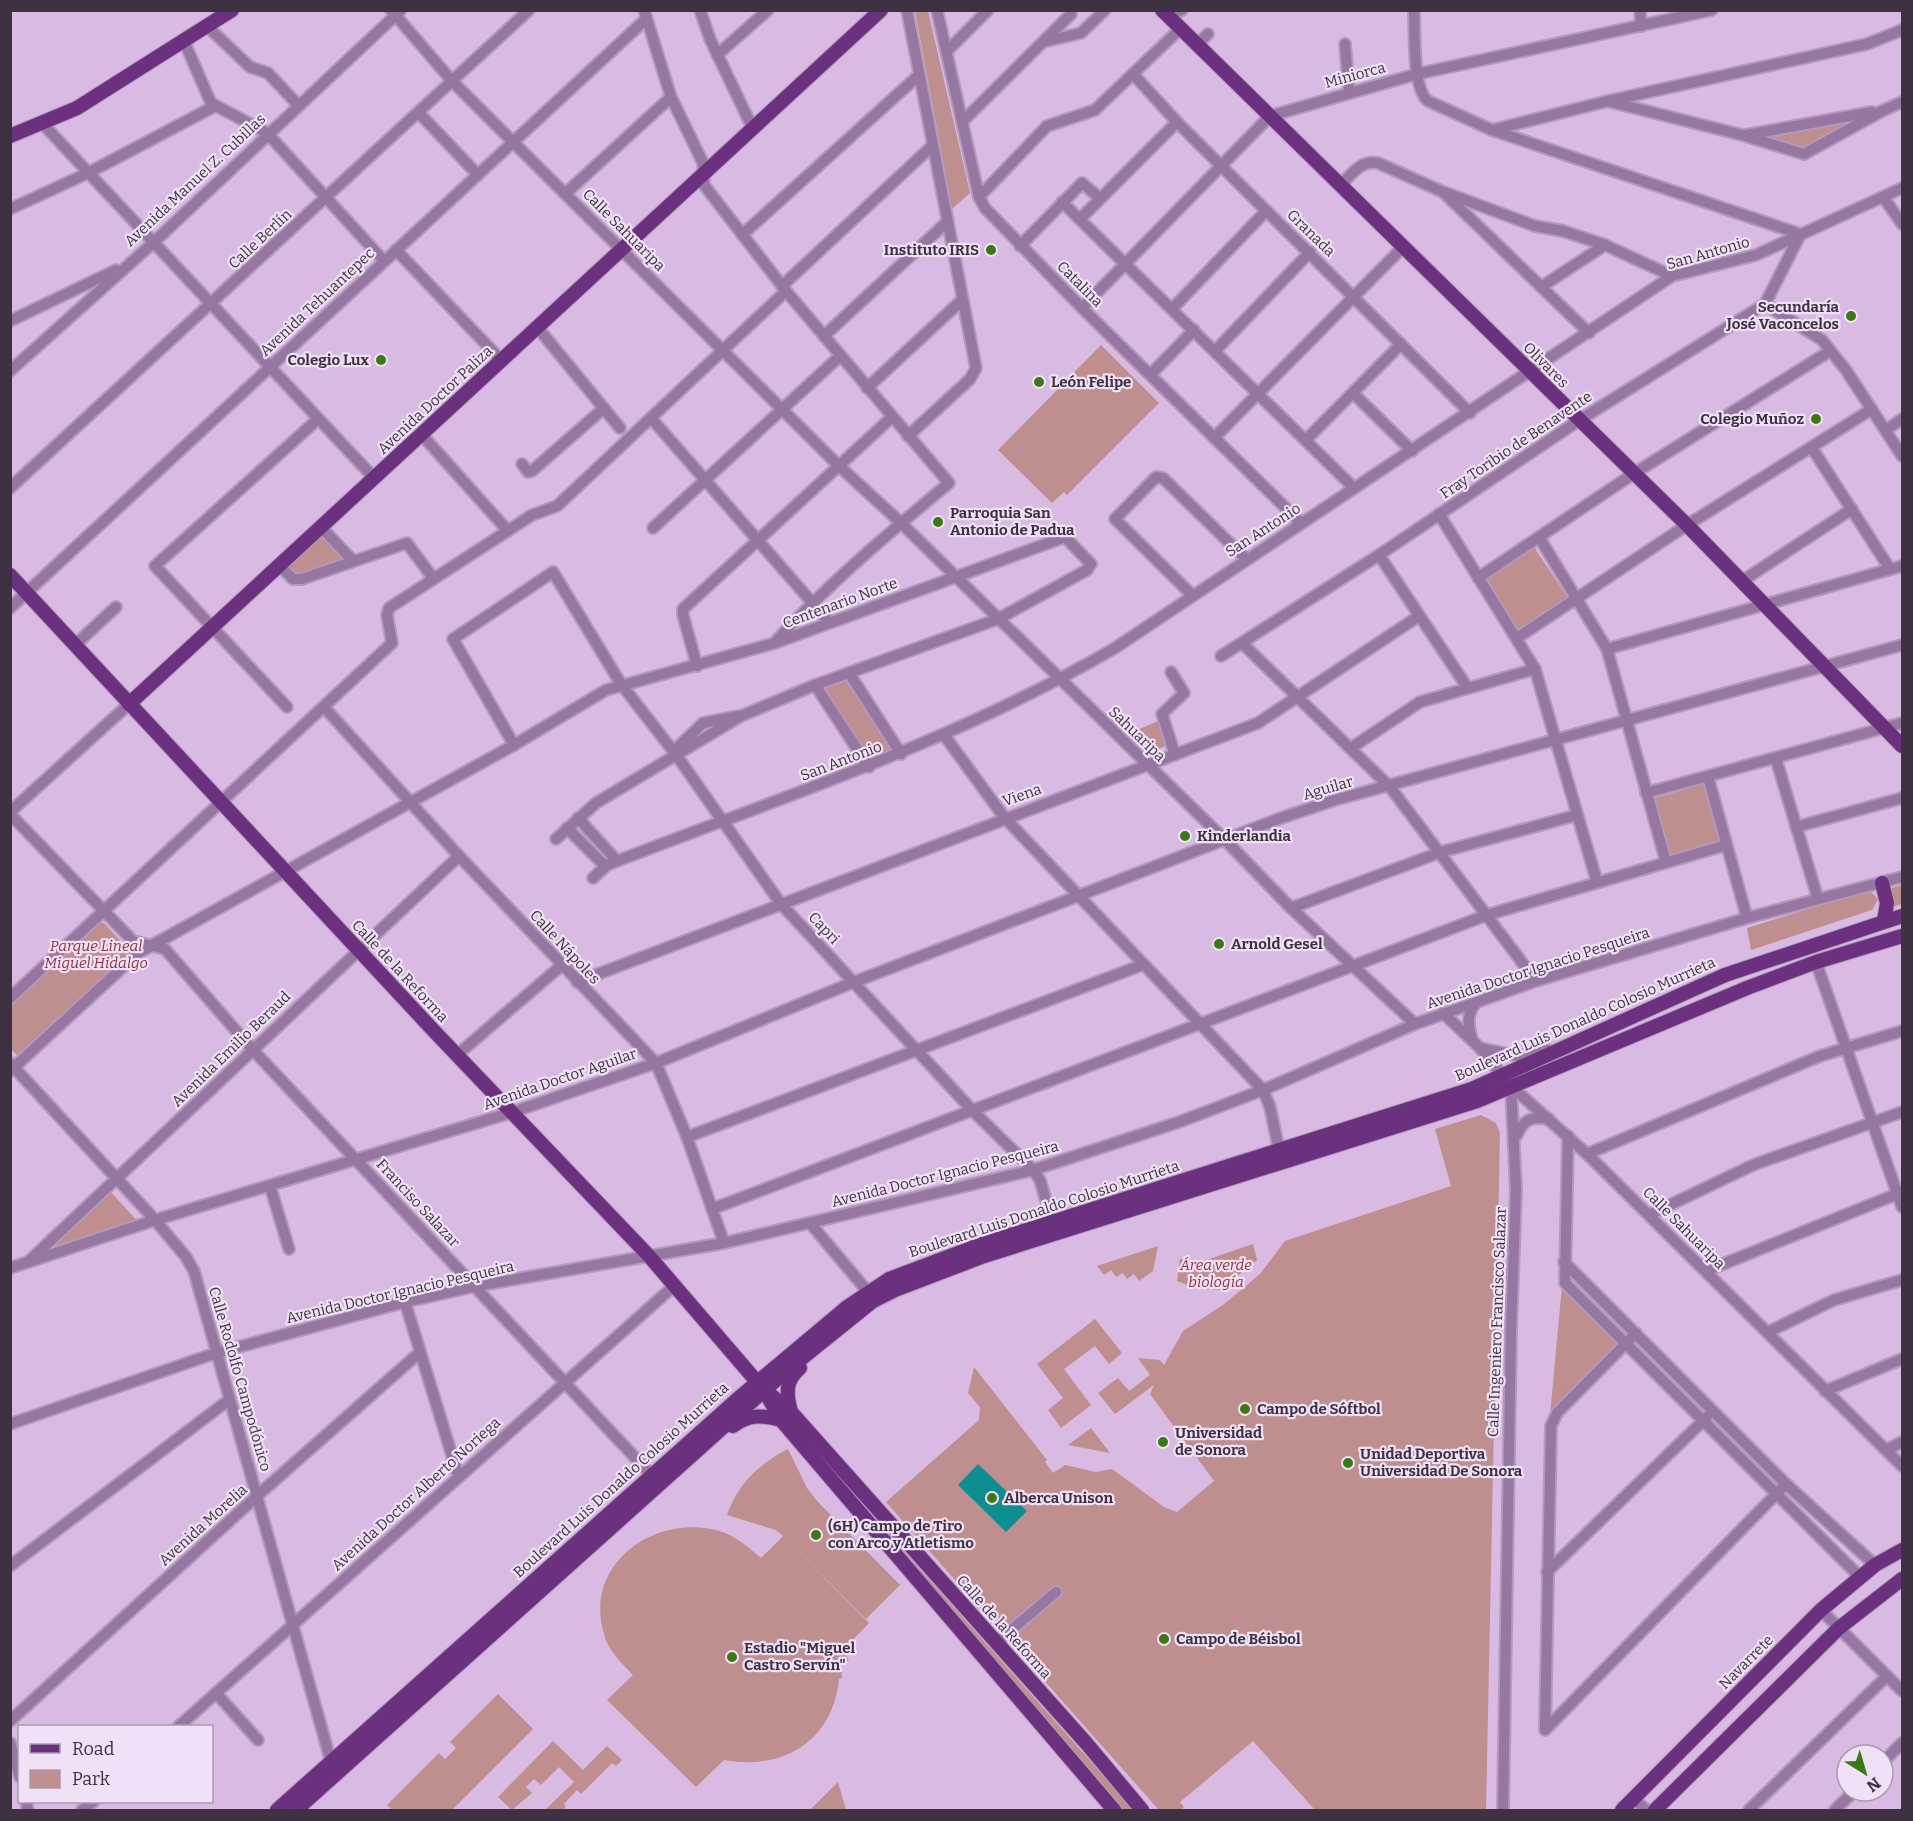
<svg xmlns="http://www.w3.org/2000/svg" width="1913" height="1821" font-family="Bitter,serif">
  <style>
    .green { fill: #bf8e8f }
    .water { fill: #0f8e91 }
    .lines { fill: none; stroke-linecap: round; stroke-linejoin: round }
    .minor-casing { stroke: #b399bc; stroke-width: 14 }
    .major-casing { stroke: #b399bc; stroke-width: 16 }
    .minor { stroke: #9677a1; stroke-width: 10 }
    .major { stroke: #6b317e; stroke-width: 14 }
    .poi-dot { fill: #3b7915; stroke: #f0e1f6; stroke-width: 2 }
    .labels { text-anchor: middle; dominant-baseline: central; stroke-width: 4.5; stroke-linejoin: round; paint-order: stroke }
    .street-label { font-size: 15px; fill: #3e3242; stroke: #f0e1f6 }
    .poi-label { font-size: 15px; font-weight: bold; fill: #3e3242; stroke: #f0e1f6; text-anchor: start }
    .park-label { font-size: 15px; font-style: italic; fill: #91323e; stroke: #f0e1f6 }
  </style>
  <rect width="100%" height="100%" fill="#d8bae3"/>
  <!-- green -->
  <g class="green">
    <polygon points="915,11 928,11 970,193 952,209"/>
    <polygon points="1858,119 1804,149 1772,140 1773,137"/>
    <polygon points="1101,345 1159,403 1067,495 1064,492 1052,503 998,450"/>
    <polygon points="323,535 343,557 341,561 297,577 286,568"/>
    <polygon points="1534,547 1568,598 1516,631 1483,581"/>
    <polygon points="845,680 891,750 869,759 823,689"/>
    <polygon points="1158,721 1168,745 1147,754 1128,734"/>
    <polygon points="1704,784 1719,842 1668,856 1652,799"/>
    <polygon points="1902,885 1902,904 1892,907 1892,888"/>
    <polygon points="1869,890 1878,899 1872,910 1751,950 1747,928"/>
    <polygon points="97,923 104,923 129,950 128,955 22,1055 17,1055 11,1049 11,1005"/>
    <polygon points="1481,1115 1496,1123 1500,1133 1486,1810 1315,1810 1253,1741 1180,1802 1184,1807 1181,1810 1159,1810 886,1502 979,1420 980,1407 968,1393 974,1367 1047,1460 1045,1462 1053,1473 1065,1465 1096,1472 1112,1469 1164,1507 1177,1512 1214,1481 1150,1394 1154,1385 1115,1414 1098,1393 1118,1378 1129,1391 1150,1375 1138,1358 1160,1360 1164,1365 1183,1331 1223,1305 1260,1274 1285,1241 1451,1186 1435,1129"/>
    <polygon points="108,1189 141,1225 37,1257"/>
    <polygon points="1253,1244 1257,1260 1220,1290 1195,1288 1177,1281 1180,1259 1188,1257 1192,1265"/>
    <polygon points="1158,1246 1153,1271 1139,1281 1134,1274 1127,1279 1123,1273 1116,1277 1111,1270 1104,1275 1097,1266"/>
    <polygon points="1562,1286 1621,1346 1550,1415"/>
    <polygon points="1095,1319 1122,1353 1109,1364 1095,1346 1064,1369 1091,1405 1061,1428 1048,1410 1063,1398 1037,1364"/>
    <polygon points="1091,1428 1110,1453 1068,1445"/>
    <path d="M788,1449L807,1488L817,1501L900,1585L866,1619L785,1538L869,1623L849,1644L852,1648L845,1655L849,1659L841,1667L842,1678L839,1679C833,1741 783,1771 724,1760L696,1787L607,1700L633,1675C622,1663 608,1651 604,1634C583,1564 655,1513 719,1531C735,1535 749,1548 761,1558L783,1536L776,1530L727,1515C738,1483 759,1464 788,1449Z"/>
    <polygon points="888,1533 1134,1810 1121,1810"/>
    <polygon points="498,1694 533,1729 452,1810 393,1810 387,1805 439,1753 445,1759 456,1748 450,1742"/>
    <polygon points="553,1741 583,1770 607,1746 622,1760 616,1766 612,1763 581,1794 577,1790 564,1804 566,1807 562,1810 545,1810 574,1782 559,1767 541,1785 534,1779 526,1787 532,1793 512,1810 498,1797"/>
    <polygon points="838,1782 846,1810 810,1810"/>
  </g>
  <!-- water -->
  <polygon class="water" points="978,1464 1027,1511 1006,1532 958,1485"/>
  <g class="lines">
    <!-- minor casing -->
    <g class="minor-casing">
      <g id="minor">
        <polyline points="391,10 452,81 513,142 839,466 900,522 1225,840 1291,908 1415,1024"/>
        <path d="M644,10L671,97L703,163L704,185L786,291L949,483C889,533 829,583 776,641"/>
        <polyline points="700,10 710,39 753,129"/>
        <polyline points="907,10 976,368 970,379 908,436"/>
        <polyline points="937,10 979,197 985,208 1082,308 1301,523"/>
        <path d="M1414,10C1415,31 1412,88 1428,101L1492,130L1800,234"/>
        <polyline points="1640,10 1641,26"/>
        <polyline points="1168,16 1182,10"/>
        <polyline points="208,27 250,67 268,73 298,105"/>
        <polyline points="184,41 211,103 267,133 384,261"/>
        <polyline points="1047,41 1081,33 1105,10"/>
        <polyline points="1198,44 1208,34"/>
        <polyline points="1345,44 1349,91"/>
        <polyline points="948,50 988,10"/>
        <polyline points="717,55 768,10"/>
        <polyline points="1133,74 1177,122 1470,413"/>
        <polyline points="1611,102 1742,135 1804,154 1882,111 1902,102"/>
        <polyline points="419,113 478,175"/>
        <polyline points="962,122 1071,14"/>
        <polyline points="42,123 374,478"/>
        <polyline points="1492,130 1608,101 1867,44 1902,30"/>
        <polyline points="1746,135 1872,112"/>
        <path d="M1342,184C1352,173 1362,160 1378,163L1441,191L1535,226L1563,231L1605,245L1672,276"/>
        <polyline points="566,193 671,97"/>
        <polyline points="1444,193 1589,333"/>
        <polyline points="979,197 1047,126 1095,110 1181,28"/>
        <polyline points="1884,198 1902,224"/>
        <polyline points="1062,202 1354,488"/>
        <polyline points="10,209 88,173 215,106"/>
        <polyline points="1080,219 1177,122"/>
        <polyline points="742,235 919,75"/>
        <polyline points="1020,246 1082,183 1100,198"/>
        <polyline points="396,250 502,361"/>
        <polyline points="782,286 932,146"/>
        <polyline points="1541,287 1605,245"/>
        <polyline points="1765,304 1822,340 1846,370 1902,456"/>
        <polyline points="1082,308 1270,116 1417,74 1712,10"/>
        <polyline points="1173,308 1266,211"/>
        <polyline points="10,321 116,270"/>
        <polyline points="538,328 620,428"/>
        <polyline points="824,336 947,222"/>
        <polyline points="1216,350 1310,252"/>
        <polyline points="10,371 153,243 400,11"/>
        <polyline points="1151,374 1194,330"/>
        <polyline points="867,388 962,300"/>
        <polyline points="1353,393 1412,451"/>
        <polyline points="651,418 830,623"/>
        <polyline points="1886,430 1902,419"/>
        <polyline points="422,435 508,531"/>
        <polyline points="1214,438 1402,248"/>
        <polyline points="1306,440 1401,344"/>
        <polyline points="1812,448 1890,569"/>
        <polyline points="522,464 528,472 532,471 604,408"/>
        <polyline points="10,488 529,10"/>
        <polyline points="1439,514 1535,669 1597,882"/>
        <polyline points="321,527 353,561"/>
        <polyline points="653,528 840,356"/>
        <polyline points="1539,537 1607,649 1666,862"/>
        <polyline points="1379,555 1467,687"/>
        <polyline points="279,565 293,579 302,579 407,543 433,578"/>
        <polyline points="1478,578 1633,474 1830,351"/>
        <polyline points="1742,581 1852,509"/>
        <polyline points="1192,595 1115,519 1156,477 1163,478 1246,559"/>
        <polyline points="10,608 645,20"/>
        <polyline points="1517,638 1687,525 1872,409"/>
        <polyline points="1242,643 1390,787 1536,981"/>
        <polyline points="75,645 116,607"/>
        <polyline points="1607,649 1902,566"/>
        <polyline points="1221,656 1379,555 1578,421 1765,304 1800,235"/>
        <polyline points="697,666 683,615 683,609 892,417"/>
        <polyline points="1171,672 1184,693 1162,714 1175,755"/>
        <polyline points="849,673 901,754"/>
        <polyline points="815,685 869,767"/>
        <polyline points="287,707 155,566 318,419"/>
        <polyline points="324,707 459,856 656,1063 687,1137 724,1243"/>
        <polyline points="944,735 1004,817 1263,1090 1270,1107 1280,1155"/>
        <polyline points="514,745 453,639 553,572 621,684 677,756 781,904 972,1110 1033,1170 1040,1180 1054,1227"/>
        <polyline points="678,747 703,723 738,716"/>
        <polyline points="1351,748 1420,702 1535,669"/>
        <polyline points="1776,759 1818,899"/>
        <polyline points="1708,777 1747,918"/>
        <polyline points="1646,793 1902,723"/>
        <polyline points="10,812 129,704"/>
        <polyline points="10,814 133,941 165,949 252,1049 657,1481"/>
        <polyline points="578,818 617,861"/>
        <polyline points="1796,827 1902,798"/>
        <polyline points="567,828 605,866"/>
        <path d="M593,878L607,865C779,798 954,742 1115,648L1672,276L1756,255L1902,188"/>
        <polyline points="1291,908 1441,852 1577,815"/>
        <polyline points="1816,962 1902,1207"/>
        <polyline points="577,982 1258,723 1419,616"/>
        <polyline points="10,998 392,643 387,615 389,608 532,515 557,506 786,291"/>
        <polyline points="1443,1013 1480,1048 1511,1086 1587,1154 1902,1466"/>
        <path d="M1472,1039C1468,1026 1466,1012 1477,1002"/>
        <polyline points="1480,1048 1518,1056 1548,1050"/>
        <polyline points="457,1055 562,965"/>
        <polyline points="10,1063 155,1220 186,1257 194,1271 331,1762"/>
        <polyline points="10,1071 138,953 514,745 606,690 775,643 1065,537 1091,564 1087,570 998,619 815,685 741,716 596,803 556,839"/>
        <path d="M1517,1135C1523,1119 1533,1116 1549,1119"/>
        <polyline points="1568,1136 1565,1283 1860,1577"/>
        <polyline points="687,1137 1142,965"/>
        <polyline points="1587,1154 1820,1056 1902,1031"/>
        <polyline points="270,1186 289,1249"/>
        <polyline points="712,1209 1487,915 1726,845"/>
        <polyline points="1649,1215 1753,1165 1902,1112"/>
        <polyline points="810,1223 868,1292"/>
        <polyline points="28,1262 459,856"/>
        <polyline points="1564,1262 1786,1484 1875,1565"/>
        <polyline points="10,1268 155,1220 513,1112 656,1063 854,982 1281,818 1335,800 1902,645"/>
        <polyline points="1706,1271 1902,1192"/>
        <polyline points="405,1302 458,1475"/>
        <polyline points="1768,1332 1834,1300 1902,1280"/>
        <polyline points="1636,1333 1557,1413 1551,1426 1545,1730 1786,1484"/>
        <polyline points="1825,1391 1902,1359"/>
        <polyline points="10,1424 216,1353 405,1302 476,1286 724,1243 1033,1170 1179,1122 1263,1090 1415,1024 1536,981 1747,918 1902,877"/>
        <polyline points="1886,1450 1902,1442"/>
        <polyline points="10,1566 230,1399"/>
        <polyline points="1547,1572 1707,1417"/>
        <polyline points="1821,1610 1902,1691"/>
        <polyline points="996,1643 1056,1592"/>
        <polyline points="216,1693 258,1740"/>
        <polyline points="10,1721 257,1496 419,1353"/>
        <polyline points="179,1726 675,1285"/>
        <polyline points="10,1743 20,1777"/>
        <polyline points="1883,1762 1902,1743"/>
        <polyline points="1633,1798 1646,1810"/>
        <polyline points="26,1802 28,1810"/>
        <polyline points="82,1810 93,1802"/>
        <polyline points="1503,1810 1511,1329 1516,1190 1511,1086"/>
        <polyline points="1749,1810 1887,1676"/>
        <polyline points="1835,1810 1854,1791"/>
      </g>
    </g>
    <!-- major casing -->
    <g class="major-casing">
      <g id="major">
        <polyline points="1162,10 1687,525 1902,746"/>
        <polyline points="10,136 77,108 232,10"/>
        <polyline points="10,575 433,1030 649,1256 764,1390 781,1420 1114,1810"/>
        <polyline points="129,704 881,10"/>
        <polyline points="1882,883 1887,903 1884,921"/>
        <polyline points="771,1395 791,1412 1087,1744 1142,1810"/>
        <path d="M791,1412C786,1393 785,1381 800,1368"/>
        <path d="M733,1426C749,1414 762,1415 781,1420"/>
        <polyline points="277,1810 741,1396 847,1307 889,1279 982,1244 1472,1089 1725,975 1902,916"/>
        <polyline points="296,1810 786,1371 873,1301 895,1290 984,1256 1477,1101 1747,988 1816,962 1902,936"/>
        <polyline points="1622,1810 1821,1610 1875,1565 1902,1550"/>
        <polyline points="1655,1810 1839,1628 1902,1579"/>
      </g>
    </g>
    <!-- minor -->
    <use href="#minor" class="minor"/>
    <!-- major -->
    <use href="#major" class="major"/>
  </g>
  <!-- markers -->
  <g class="poi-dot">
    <circle cx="991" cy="250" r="6"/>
    <circle cx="1851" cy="316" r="6"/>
    <circle cx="381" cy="360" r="6"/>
    <circle cx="1039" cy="382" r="6"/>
    <circle cx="1816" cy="419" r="6"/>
    <circle cx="938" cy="522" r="6"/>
    <circle cx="1185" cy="836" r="6"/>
    <circle cx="1219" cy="944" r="6"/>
    <circle cx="1245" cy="1409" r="6"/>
    <circle cx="1163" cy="1442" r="6"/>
    <circle cx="1348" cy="1463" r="6"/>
    <circle cx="992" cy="1498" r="6"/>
    <circle cx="816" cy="1535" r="6"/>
    <circle cx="1164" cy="1639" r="6"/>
    <circle cx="732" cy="1657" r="6"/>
  </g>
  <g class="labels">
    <!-- street labels -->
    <g class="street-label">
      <text transform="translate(1355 75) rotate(-15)">Miniorca</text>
      <text transform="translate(195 180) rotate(-43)">Avenida Manuel Z. Cubillas</text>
      <text transform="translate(624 230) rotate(45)">Calle Sahuaripa</text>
      <text transform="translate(1311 233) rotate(44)">Granada</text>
      <text transform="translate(260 239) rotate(-43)">Calle Berlín</text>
      <text transform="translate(1708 253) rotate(-16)">San Antonio</text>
      <text transform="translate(1080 284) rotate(45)">Catalina</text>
      <text transform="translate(317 302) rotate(-43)">Avenida Tehuantepec</text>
      <text transform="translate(1546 365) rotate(45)">Olivares</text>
      <text transform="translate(435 400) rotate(-43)">Avenida Doctor Paliza</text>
      <text transform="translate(1516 445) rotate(-34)">Fray Toribio de Benavente</text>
      <text transform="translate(1263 530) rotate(-33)">San Antonio</text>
      <text transform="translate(840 603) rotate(-20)">Centenario Norte</text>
      <text transform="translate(1137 734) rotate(44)">Sahuaripa</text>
      <text transform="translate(841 761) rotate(-21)">San Antonio</text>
      <text transform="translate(1328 788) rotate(-16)">Aguilar</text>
      <text transform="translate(1022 795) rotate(-20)">Viena</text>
      <text transform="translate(824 928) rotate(47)">Capri</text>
      <text transform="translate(565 947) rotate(47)">Calle Nápoles</text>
      <text transform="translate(1538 968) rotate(-18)">Avenida Doctor Ignacio Pesqueira</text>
      <text transform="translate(400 971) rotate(47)">Calle de la Reforma</text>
      <text transform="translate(1585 1019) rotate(-24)">Boulevard Luis Donaldo Colosio Murrieta</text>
      <text transform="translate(231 1049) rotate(-44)">Avenida Emilio Beraud</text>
      <text transform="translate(560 1079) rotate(-19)">Avenida Doctor Aguilar</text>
      <text transform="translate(945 1174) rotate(-14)">Avenida Doctor Ignacio Pesqueira</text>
      <text transform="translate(418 1203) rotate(47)">Franciso Salazar</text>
      <text transform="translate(1044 1209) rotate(-18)">Boulevard Luis Donaldo Colosio Murrieta</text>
      <text transform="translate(1684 1228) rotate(45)">Calle Sahuaripa</text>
      <text transform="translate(400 1292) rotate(-13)">Avenida Doctor Ignacio Pesqueira</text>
      <text transform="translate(1497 1322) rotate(-88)">Calle Ingeniero Francisco Salazar</text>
      <text transform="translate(240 1379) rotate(74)">Calle Rodolfo Campodónico</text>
      <text transform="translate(621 1480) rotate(-42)">Boulevard Luis Donaldo Colosio Murrieta</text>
      <text transform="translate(416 1494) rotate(-42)">Avenida Doctor Alberto Noriega</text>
      <text transform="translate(203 1525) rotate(-42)">Avenida Morelia</text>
      <text transform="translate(1004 1627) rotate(48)">Calle de la Reforma</text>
      <text transform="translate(1746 1662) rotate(-45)">Navarrete</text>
    </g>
    <!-- poi labels -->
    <g class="poi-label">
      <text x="979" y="250" text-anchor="end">Instituto IRIS</text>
      <text x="1839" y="307" text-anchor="end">Secundaría<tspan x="1839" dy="17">José Vaconcelos</tspan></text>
      <text x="369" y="360" text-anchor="end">Colegio Lux</text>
      <text x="1051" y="382">León Felipe</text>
      <text x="1804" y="419" text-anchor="end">Colegio Muñoz</text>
      <text x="950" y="513">Parroquia San<tspan x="950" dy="17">Antonio de Padua</tspan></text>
      <text x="1197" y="836">Kinderlandia</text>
      <text x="1231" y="944">Arnold Gesel</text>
      <text x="1257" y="1409">Campo de Sóftbol</text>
      <text x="1175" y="1433">Universidad<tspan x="1175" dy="17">de Sonora</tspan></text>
      <text x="1360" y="1454">Unidad Deportiva<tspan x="1360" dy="17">Universidad De Sonora</tspan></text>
      <text x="1004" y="1498">Alberca Unison</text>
      <text x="828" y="1526">(6H) Campo de Tiro<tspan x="828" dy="17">con Arco y Atletismo</tspan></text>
      <text x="1176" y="1639">Campo de Béisbol</text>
      <text x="744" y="1648">Estadio "Miguel<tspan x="744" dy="17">Castro Servín"</tspan></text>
    </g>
    <!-- park labels -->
    <g class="park-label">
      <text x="96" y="946">Parque Lineal<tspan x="96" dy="17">Miguel Hidalgo</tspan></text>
      <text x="1216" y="1265">Área verde<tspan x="1216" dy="17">biología</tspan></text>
    </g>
  </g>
  <!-- border -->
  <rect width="1913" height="1821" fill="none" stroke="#3e3242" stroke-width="24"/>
  <!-- legend -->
  <rect x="18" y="1725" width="195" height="78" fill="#f0e1f6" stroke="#a99bae" stroke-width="1.5"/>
  <rect x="30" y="1744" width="30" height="9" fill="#6b317e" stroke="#a99bae" stroke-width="1.5"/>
  <text x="72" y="1755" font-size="18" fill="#3e3242">Road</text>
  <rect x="30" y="1770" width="30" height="18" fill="#bf8e8f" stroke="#a99bae" stroke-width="1.5"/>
  <text x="72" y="1785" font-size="18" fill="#3e3242">Park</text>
  <!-- north arrow -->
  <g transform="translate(1865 1773) rotate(143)"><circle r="28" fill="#f0e1f6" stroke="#a99bae" stroke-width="1.5"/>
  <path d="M0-4.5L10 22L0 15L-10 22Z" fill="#3b7915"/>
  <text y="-9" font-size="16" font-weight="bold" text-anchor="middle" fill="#3e3242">N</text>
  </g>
</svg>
